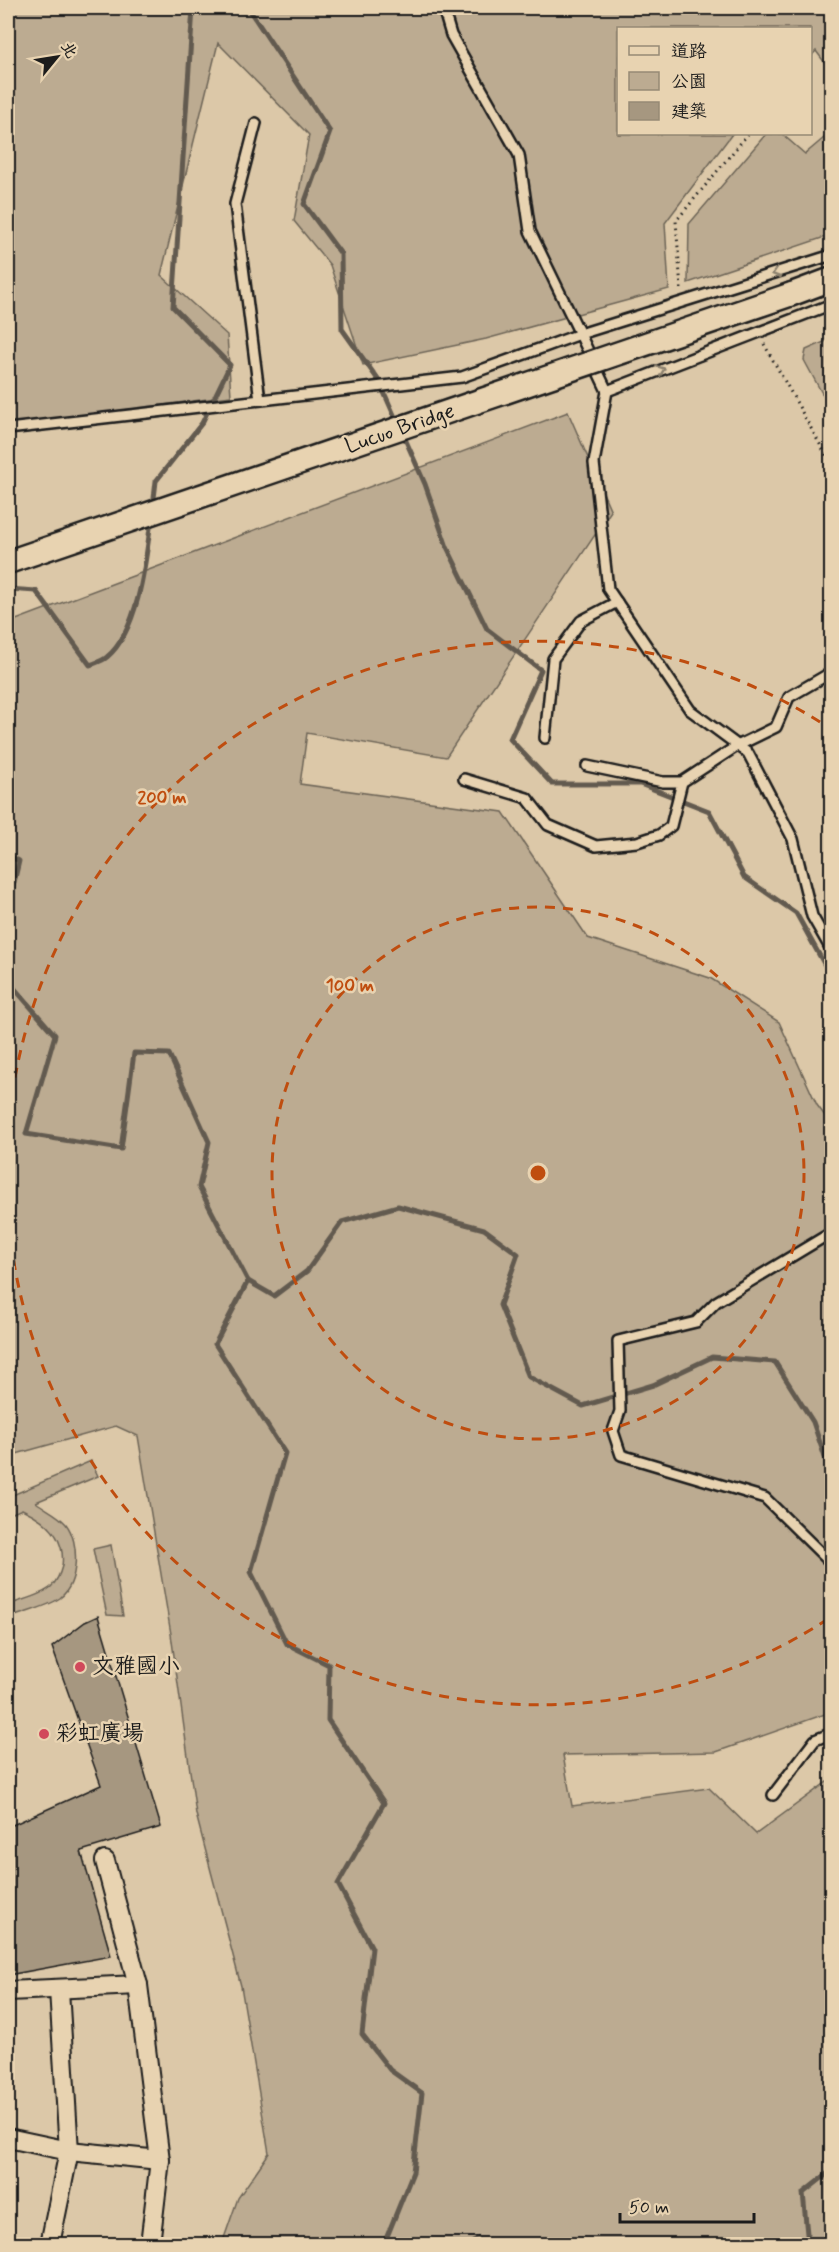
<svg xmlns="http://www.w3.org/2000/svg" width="839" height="2252" font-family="Mynerve,'LXGW WenKai TC',sans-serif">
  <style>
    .green { fill: #bcab91; stroke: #6c6456; stroke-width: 1.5 }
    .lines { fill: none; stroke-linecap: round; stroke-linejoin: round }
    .stream { stroke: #625a4f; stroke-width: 5 }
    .building { fill: #a69780; stroke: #1c1c1c; stroke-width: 1.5 }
    .service-casing { stroke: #1c1c1c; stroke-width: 14 }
    .minor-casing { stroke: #1c1c1c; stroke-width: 22 }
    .tertiary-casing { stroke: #1c1c1c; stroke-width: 27 }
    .path { stroke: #1c1c1c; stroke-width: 3; stroke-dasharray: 1.5 4.5; stroke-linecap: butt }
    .service { stroke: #e8d3b1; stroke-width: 9 }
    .minor { stroke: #e8d3b1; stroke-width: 18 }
    .tertiary { stroke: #e8d3b1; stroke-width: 22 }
    .tertiary-bridge-casing { stroke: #1c1c1c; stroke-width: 27; stroke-linecap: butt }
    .tertiary-bridge { stroke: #e8d3b1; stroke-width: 22 }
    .oneway { stroke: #8c816e }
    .ring { fill: none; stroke: #bf4d0f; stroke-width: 3; stroke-dasharray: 10 8 }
    .poi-dot { fill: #d1495b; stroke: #e8d3b1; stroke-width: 2 }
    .labels { text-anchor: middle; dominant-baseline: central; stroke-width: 5; stroke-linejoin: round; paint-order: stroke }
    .street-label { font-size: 22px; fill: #1c1c1c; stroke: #e8d3b1 }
    .poi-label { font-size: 22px; fill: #1c1c1c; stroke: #e8d3b1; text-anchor: start }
    .centre { fill: #bf4d0f; stroke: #e8d3b1; stroke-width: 3 }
    .ring-label { font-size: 18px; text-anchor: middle; font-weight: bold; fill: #bf4d0f; stroke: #e8d3b1; stroke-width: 5; stroke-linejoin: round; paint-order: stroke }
  </style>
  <rect width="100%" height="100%" fill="#dcc8a8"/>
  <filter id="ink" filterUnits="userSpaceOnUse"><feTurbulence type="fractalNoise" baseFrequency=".0167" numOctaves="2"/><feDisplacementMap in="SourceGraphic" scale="12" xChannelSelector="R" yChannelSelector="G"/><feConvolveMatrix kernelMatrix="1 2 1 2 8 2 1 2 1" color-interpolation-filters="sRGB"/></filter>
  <g filter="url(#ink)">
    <!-- green -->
    <g class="green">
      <polygon points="8,8 831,8 831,71 816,51 811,56 810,28 618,28 618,134 732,134 665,223 669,289 486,339 363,365 330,265 294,221 309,135 218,43 161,275 227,335 231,396 8,425"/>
      <polygon points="831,132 831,235 688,283 689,224 766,134 782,134 805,154"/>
      <polygon points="831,339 831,410 804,360 806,350"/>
      <polygon points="568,412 611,511 446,757 307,733 300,784 503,812 588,938 710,978 779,1022 817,1105 831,1124 831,1712 716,1752 563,1755 572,1806 709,1788 756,1834 831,1779 831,2244 480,2244 478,2237 467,2244 222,2244 238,2198 269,2153 241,1986 196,1814 171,1634 138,1436 116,1426 9,1456 8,623"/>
      <path d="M91,1461L98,1476L36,1502C45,1509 59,1515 66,1524C80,1542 79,1583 60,1598C46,1608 23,1612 8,1619V1605C20,1600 41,1596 51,1587C57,1581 60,1574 62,1566C66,1537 46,1520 22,1509L8,1515V1497Z"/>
      <polygon points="111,1545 123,1616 107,1615 93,1549"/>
    </g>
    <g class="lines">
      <!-- stream -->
      <g class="stream">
        <polyline points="248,8 330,132 304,204 341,254 342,329 379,381 398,424"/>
        <polyline points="402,432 425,484 447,547 487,629 541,670 510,739 552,784 640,784 709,811 744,877 796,913 832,978"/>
        <polyline points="153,507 156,481 202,423 230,365 173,307 193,8"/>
        <path d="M8,589L36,591L90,665C95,663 103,661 107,657C139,630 146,559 151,520"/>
        <polyline points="8,855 19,861 8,908"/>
        <polyline points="8,981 55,1035 26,1134 121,1149 134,1053 169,1054 209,1142 199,1187 248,1281 215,1344 285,1453 251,1572 287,1644 329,1665 328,1720 384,1803 338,1884 372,1948 362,2034 390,2070 422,2093 413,2172 384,2244"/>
        <polyline points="248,1281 274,1296 307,1271 342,1222 398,1206 484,1229 518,1254 500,1305 529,1377 583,1406 653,1385 712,1357 775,1362 813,1422 832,1478"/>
        <polyline points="808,2244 803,2193 832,2170"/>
      </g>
    </g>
    <!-- building -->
    <polygon class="building" points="98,1616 161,1827 81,1851 111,1956 8,1975 8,1827 101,1785 52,1647 85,1622"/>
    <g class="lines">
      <!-- service casing -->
      <g class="service-casing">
        <g id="service">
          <polyline points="443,8 451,35 519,155 530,231 580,334 832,255"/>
          <polyline points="256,123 235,204 260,400"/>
          <polyline points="607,391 832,304"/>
          <polyline points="8,429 462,377 580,334 607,391 594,463 608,589 690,710 748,753 793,839 812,916 832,951"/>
          <polyline points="545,738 553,659 581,621 617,602"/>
          <polyline points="587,766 663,782 682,782 737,746 776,727 789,697 832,672"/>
          <polyline points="464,779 527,798 548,825 596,846 637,842 659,835 671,826 682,782"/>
          <polyline points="829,1234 716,1302 696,1322 618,1341 620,1411 613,1431 621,1455 765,1498 827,1559 832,1559"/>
          <polyline points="773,1795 815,1740 832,1733"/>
        </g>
      </g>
      <!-- minor casing -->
      <g class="minor-casing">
        <g id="minor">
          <polyline points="105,1861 138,1985 160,2160 150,2244"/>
          <polyline points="8,1991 138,1985"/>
          <polyline points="8,2138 69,2151 160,2160"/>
          <polyline points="50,2244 69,2151 59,1990"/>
        </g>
      </g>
      <!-- tertiary casing -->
      <g class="tertiary-casing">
        <polyline id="tertiary" points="792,294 832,279"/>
      </g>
      <!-- path -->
      <g class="path">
        <polyline points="681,289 676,221 748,134"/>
        <polyline points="764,344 832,466"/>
      </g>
      <!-- service -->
      <use href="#service" class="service"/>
      <!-- minor -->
      <use href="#minor" class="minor"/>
      <!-- tertiary -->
      <use href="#tertiary" class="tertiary"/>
      <!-- tertiary-bridge casing -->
      <g class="tertiary-bridge-casing">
        <polyline id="tertiary-bridge" points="8,562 792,294"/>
      </g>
      <!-- tertiary-bridge -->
      <use href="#tertiary-bridge" class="tertiary-bridge"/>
    </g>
    <!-- one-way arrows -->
    <defs><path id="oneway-chevron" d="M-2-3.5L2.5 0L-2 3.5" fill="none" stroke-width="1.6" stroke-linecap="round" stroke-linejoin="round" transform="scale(1.5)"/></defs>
    <g class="oneway">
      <use href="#oneway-chevron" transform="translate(776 273) rotate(162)"/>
      <use href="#oneway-chevron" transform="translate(661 370) rotate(-21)"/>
    </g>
  </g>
  <!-- distance rings -->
  <g class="ring">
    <circle cx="538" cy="1173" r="266"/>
    <path d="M828 1619A532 532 0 0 1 8 1215M8 1131A532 532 0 0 1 828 727"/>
  </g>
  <!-- markers -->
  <g class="poi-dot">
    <circle cx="80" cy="1667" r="6"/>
    <circle cx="44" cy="1734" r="6"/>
  </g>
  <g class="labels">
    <!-- street labels -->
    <g class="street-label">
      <text transform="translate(400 429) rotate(-19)">Lucuo Bridge</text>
    </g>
    <!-- poi labels -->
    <g class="poi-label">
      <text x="92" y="1667">文雅國小</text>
      <text x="56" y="1734">彩虹廣場</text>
    </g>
  </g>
  <circle cx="538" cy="1173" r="9" class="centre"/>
  <g class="ring-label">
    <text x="162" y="803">200 m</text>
    <text x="350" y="991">100 m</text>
  </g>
  <!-- margin -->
  <rect width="839" height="2252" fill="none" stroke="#e8d3b1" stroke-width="30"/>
  <rect x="15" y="15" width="809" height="2222" fill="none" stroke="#1c1c1c" stroke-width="2" filter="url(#ink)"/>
  <!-- legend -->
  <rect x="617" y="27" width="195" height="108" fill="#e8d3b1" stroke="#968a75" stroke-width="1.5"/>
  <rect x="629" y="46" width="30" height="9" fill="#e8d3b1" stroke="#968a75" stroke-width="1.5"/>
  <text x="671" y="57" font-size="18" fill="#1c1c1c">道路</text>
  <rect x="629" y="72" width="30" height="18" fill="#bcab91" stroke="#968a75" stroke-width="1.5"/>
  <text x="671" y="87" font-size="18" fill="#1c1c1c">公園</text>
  <rect x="629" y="102" width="30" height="18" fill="#a69780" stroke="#968a75" stroke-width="1.5"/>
  <text x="671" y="117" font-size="18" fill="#1c1c1c">建築</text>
  <!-- north arrow -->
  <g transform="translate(57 57) rotate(60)" stroke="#e8d3b1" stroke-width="4.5" paint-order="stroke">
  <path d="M0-4.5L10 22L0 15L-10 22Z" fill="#1c1c1c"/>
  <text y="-9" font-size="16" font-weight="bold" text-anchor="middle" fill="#1c1c1c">北</text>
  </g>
  <!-- scale -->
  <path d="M620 2213v9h134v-9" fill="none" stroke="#1c1c1c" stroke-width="3"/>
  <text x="629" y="2213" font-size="18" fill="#1c1c1c" stroke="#e8d3b1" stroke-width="4.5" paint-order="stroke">50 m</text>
</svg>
